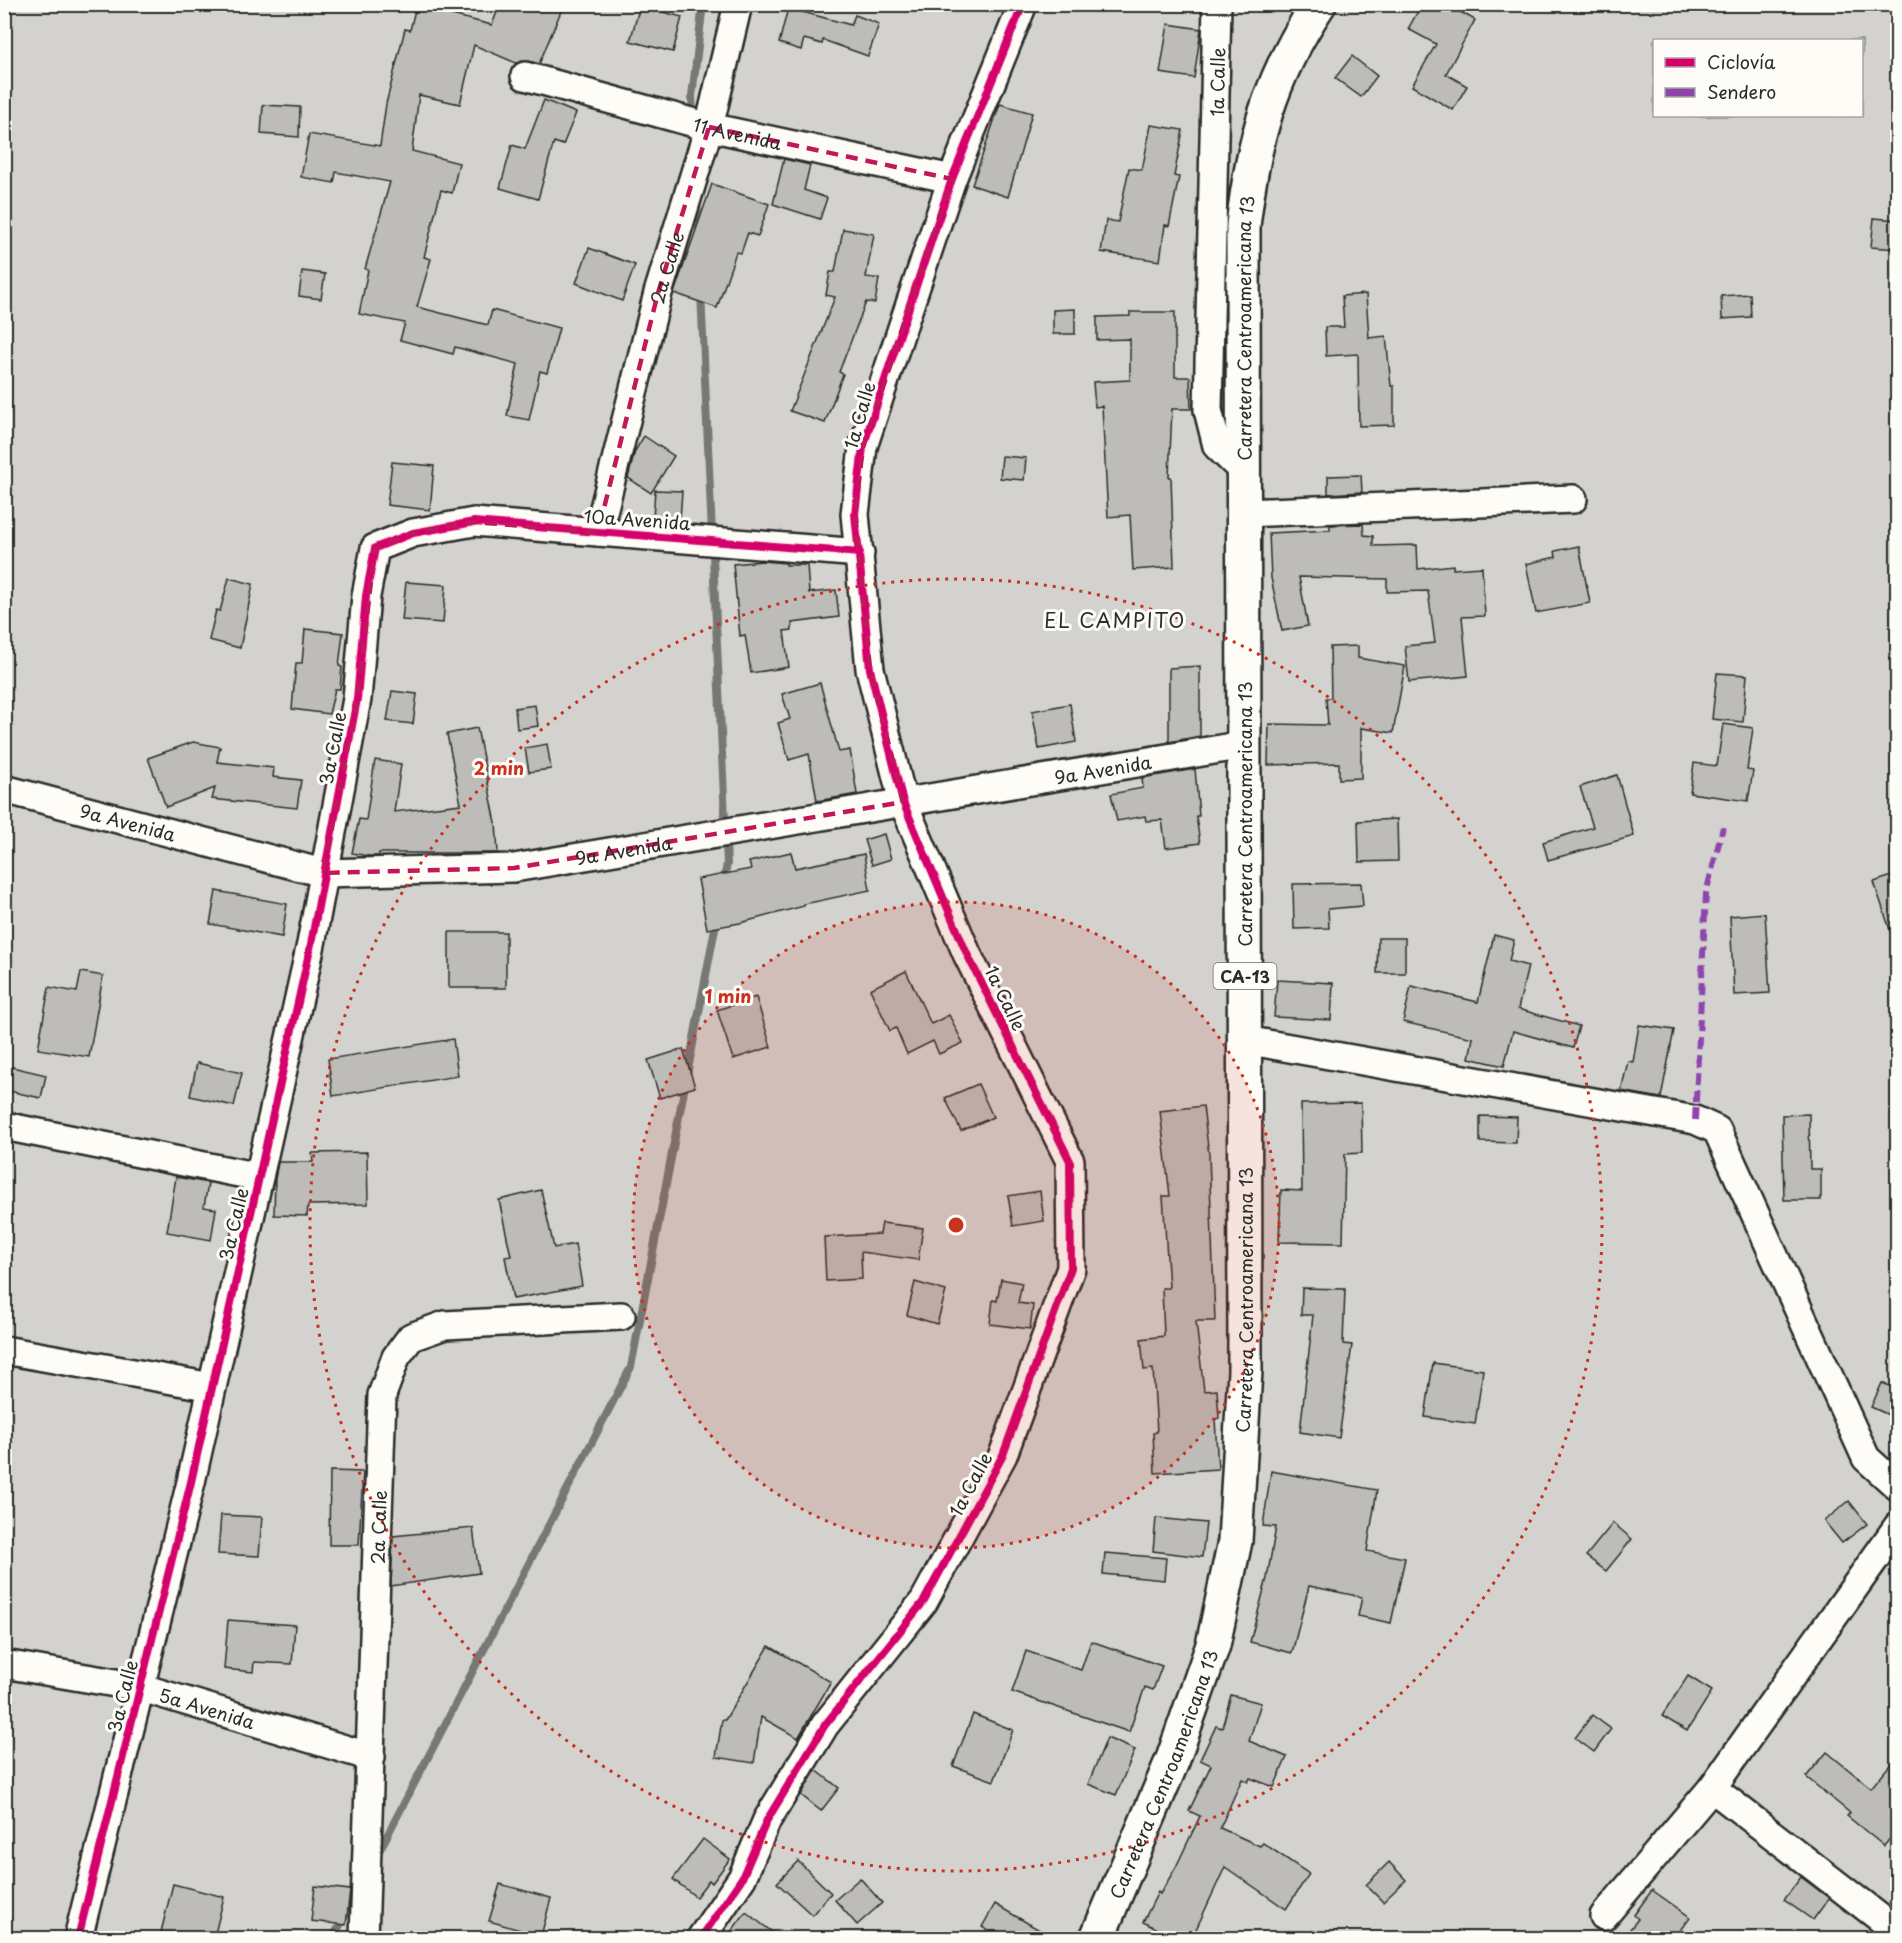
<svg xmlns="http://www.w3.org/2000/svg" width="1902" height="1943" font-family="'Playpen Sans',sans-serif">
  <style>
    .green { fill: #d3d2cf; stroke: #7f7e7d; stroke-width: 1.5; fill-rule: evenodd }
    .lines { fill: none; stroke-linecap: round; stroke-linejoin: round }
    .stream { stroke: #777775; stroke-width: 8 }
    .building { fill: #bdbcb8; stroke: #2b2b2b; stroke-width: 1.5 }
    .minor-casing { stroke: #2b2b2b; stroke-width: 32 }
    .highway-casing { stroke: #2b2b2b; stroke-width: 38 }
    .minor { stroke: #fdfcf7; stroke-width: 27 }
    .highway { stroke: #fdfcf7; stroke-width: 33 }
    .quiet { stroke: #8e44ad; stroke-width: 6; stroke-dasharray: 12 6; stroke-linecap: butt }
    .cycleway-casing { stroke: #fdfcf7; stroke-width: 11 }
    .cycleway { stroke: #d6006c; stroke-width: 8 }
    .marked { fill: none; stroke: #c2185b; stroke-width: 4.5; stroke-dasharray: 12 8; stroke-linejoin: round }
    .ring { fill: none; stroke: #c8321e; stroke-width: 3; stroke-dasharray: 3 6 }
    .labels { text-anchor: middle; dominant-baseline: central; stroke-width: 6; stroke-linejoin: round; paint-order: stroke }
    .shield { fill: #fdfcf7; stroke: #6a6a68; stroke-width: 1.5 }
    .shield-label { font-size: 16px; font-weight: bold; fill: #2b2b2b }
    .street-label { font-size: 18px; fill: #2b2b2b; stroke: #fdfcf7 }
    .neighbourhood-label { font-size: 20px; letter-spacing: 1.5px; fill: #2b2b2b; stroke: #fdfcf7 }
    .centre { fill: #c8321e; stroke: #fdfcf7; stroke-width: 3 }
    .ring-label { font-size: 18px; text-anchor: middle; font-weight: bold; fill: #c8321e; stroke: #fdfcf7; stroke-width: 6; stroke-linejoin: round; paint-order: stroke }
  </style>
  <rect width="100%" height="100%" fill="#f0efeb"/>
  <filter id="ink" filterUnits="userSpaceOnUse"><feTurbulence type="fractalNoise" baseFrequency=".0167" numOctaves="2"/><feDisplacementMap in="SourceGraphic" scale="12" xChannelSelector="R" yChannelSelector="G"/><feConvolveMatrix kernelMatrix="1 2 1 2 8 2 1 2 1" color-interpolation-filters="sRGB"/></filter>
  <g filter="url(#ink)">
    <!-- green -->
    <path class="green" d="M5,5H1897V1938H5ZM1654,40H1862V116H1654Z"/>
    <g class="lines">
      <!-- stream -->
      <g class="stream">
        <polyline points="693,117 692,96 703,4"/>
        <polyline points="697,199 699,234"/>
        <polyline points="701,292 727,864 723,884"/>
        <polyline points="376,1857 631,1367 717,918"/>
        <polyline points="333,1938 356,1895"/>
      </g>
    </g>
    <!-- building -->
    <g class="building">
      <polygon points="500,4 564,4 539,64 529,61 516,63 474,45 460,104 419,95 412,151 459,163 452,193 441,190 424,257 431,259 417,307 488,325 492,310 559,328 547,373 540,371 529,420 507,416 518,364 455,347 453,354 400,340 405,323 359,314 368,270 365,269 390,182 336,172 334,183 301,177 309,134 380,146 386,104 405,29 410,30 416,6 492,25"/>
      <polygon points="1422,4 1446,4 1475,20 1446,74 1467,86 1453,110 1412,86 1436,44 1408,29"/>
      <polygon points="640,6 682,17 673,52 630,41"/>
      <polygon points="788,8 851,25 855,15 879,24 868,56 823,40 822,44 804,39 801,50 779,43"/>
      <polygon points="1168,24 1201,29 1194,78 1160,73"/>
      <polygon points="1352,56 1377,76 1361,97 1335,78"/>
      <polygon points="544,100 576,113 563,145 554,142 538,199 500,188 512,145 525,149"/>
      <polygon points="1000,104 1032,113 1008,197 972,185"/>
      <polygon points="263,105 300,107 299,137 261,134"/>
      <polygon points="1151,125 1183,130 1174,176 1179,177 1169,226 1165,225 1160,261 1101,252 1106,220 1118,222 1129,168 1142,170"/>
      <polygon points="784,159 810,165 804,190 827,198 820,219 773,204"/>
      <polygon points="712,184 769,204 758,236 748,233 741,253 736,252 717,308 674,293"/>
      <polygon points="1874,218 1898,220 1898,249 1871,247"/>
      <polygon points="843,229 874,234 866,277 879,279 875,303 866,302 839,372 843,374 825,423 790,411 835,297 826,295 830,272 835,272"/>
      <polygon points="589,248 635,265 622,301 576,283"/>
      <polygon points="302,271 325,274 321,299 299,296"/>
      <polygon points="1366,294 1369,338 1386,336 1391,386 1394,386 1394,425 1359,426 1358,354 1326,356 1325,327 1344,327 1342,296"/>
      <polygon points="1750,294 1751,317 1722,319 1721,296"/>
      <polygon points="1075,309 1075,334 1053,334 1053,310"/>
      <polygon points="1130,312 1175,312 1175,377 1190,377 1191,409 1172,409 1169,477 1171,477 1174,567 1133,570 1130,515 1108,517 1102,406 1095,407 1093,382 1130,380 1130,339 1097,340 1097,317 1130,316"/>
      <polygon points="644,436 674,456 651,493 628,478 635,451"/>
      <polygon points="1002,456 1026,458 1024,480 1000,478"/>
      <polygon points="392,462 434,466 430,510 387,505"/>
      <polygon points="1361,475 1362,492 1328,494 1328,476"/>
      <polygon points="655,490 682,491 680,520 653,518"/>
      <polygon points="1363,524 1364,535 1373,536 1373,546 1417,545 1418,569 1453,565 1453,569 1482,567 1485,616 1462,617 1468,676 1409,682 1405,646 1435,643 1428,591 1387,592 1387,579 1299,577 1308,626 1282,631 1271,578 1269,533 1330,530 1330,525"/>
      <polygon points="1579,546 1590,603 1536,613 1526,564 1556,557 1555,551"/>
      <polygon points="762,561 786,563 786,565 807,565 809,593 836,590 839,617 792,623 792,630 784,631 789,667 751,673 745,635 740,636 733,564"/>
      <polygon points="229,578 253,584 240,648 209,640 216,610 220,611"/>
      <polygon points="406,582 446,585 443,623 402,620"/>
      <polygon points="305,629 343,633 339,666 342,667 340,689 335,689 329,714 292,709 296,663 302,663"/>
      <polygon points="1358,646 1358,658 1405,666 1393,733 1361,728 1361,778 1339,779 1339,763 1268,765 1269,724 1328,725 1326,698 1331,698 1330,647"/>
      <polygon points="1200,666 1200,736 1169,742 1169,668"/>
      <polygon points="1717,673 1747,675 1743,722 1712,719"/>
      <polygon points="820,683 839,752 850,750 857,794 817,801 809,754 789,760 778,723 790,719 782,694"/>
      <polygon points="392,691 417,694 413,724 387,721"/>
      <polygon points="1070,704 1076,742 1039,749 1032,711"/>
      <polygon points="535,705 538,726 517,729 515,708"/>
      <polygon points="1723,724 1753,728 1747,770 1753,771 1748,801 1690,793 1694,763 1717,766"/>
      <polygon points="477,728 496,823 498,853 379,853 379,856 368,856 352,853 359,819 366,820 375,760 401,764 394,812 461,804 447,734"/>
      <polygon points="193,742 220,747 217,762 274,768 273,777 301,780 297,808 212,799 215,788 166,807 148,758"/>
      <polygon points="547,744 551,769 529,772 525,748"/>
      <polygon points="1195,769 1199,816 1196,816 1200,843 1166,848 1162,820 1146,821 1145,816 1117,821 1111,794 1143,788 1142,778"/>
      <polygon points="1617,775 1634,836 1548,860 1543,842 1593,827 1580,787"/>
      <polygon points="1397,819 1398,861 1359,862 1358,821"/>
      <polygon points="884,834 891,859 872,865 864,840"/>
      <polygon points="791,852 795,868 864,854 870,890 804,904 804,906 740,923 707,929 698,879 751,869 749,862"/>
      <polygon points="1898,874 1898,938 1893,939 1874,882"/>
      <polygon points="1361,883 1363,906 1328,909 1329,928 1294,929 1293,884"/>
      <polygon points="216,891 287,904 282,937 210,924"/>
      <polygon points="1765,913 1770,993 1734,995 1730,916"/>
      <rect x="449" y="932" width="57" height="56"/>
      <polygon points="1494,935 1514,940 1509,961 1528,966 1518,1009 1579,1026 1573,1048 1513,1031 1504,1066 1469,1058 1473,1038 1403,1022 1411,986 1478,1002"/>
      <polygon points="1378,938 1405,938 1405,973 1377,973"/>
      <polygon points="906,971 931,1024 949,1015 963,1043 939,1054 933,1041 907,1054 896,1028 890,1031 870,989"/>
      <polygon points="81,972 103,976 89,1057 38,1049 49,987 77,992"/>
      <polygon points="1277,980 1333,983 1331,1020 1274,1017"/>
      <polygon points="756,997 771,1047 733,1059 717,1010"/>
      <polygon points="1639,1025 1674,1030 1661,1098 1621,1091 1628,1061 1633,1062"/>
      <polygon points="453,1039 458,1076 333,1096 328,1059"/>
      <polygon points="683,1049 695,1087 660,1098 648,1060"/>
      <polygon points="197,1063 242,1073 234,1106 190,1096"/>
      <polygon points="4,1065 46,1075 41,1098 4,1090"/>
      <polygon points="978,1084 993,1117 961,1131 945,1098"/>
      <polygon points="1361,1103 1362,1153 1345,1154 1343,1243 1279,1242 1281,1190 1302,1191 1301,1104"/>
      <polygon points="1203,1106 1209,1155 1215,1321 1196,1321 1204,1391 1217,1390 1219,1418 1215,1419 1218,1469 1155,1473 1153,1433 1157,1432 1153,1369 1144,1370 1141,1339 1164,1336 1162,1288 1169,1288 1163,1196 1170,1196 1160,1111"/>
      <polygon points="1809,1114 1810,1169 1821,1169 1821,1200 1784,1200 1782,1115"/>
      <polygon points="1480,1116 1517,1117 1516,1143 1480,1142"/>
      <polygon points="367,1152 368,1204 308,1205 307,1216 274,1215 275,1179 278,1162 313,1162 312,1153"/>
      <polygon points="176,1177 208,1183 204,1207 216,1209 211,1240 167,1232"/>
      <polygon points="541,1190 554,1248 575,1244 582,1286 513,1299 505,1257 511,1256 499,1200"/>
      <polygon points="1040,1191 1044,1221 1013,1226 1008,1196"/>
      <polygon points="882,1223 923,1228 918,1260 861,1252 862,1279 826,1281 824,1237 880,1234"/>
      <polygon points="1001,1279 1022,1283 1018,1303 1033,1305 1030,1329 990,1324 993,1300 997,1301"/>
      <polygon points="915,1282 946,1291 937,1324 907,1315"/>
      <polygon points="1302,1288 1345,1289 1343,1344 1352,1345 1339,1438 1300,1432 1313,1315 1301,1315"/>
      <polygon points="1433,1363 1483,1370 1475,1424 1425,1417"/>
      <polygon points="1882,1383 1898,1389 1898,1419 1871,1407"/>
      <polygon points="330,1471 363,1472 359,1545 329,1545"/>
      <polygon points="1271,1471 1377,1490 1367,1551 1405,1558 1391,1623 1358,1616 1362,1597 1309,1586 1292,1653 1250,1642 1267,1578 1276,1527 1263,1526"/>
      <polygon points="1849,1501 1867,1524 1842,1543 1824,1521"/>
      <polygon points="221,1515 262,1517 259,1556 218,1554"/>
      <polygon points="1156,1518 1206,1523 1202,1557 1153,1551"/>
      <polygon points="1613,1523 1632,1539 1606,1571 1586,1556"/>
      <polygon points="473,1528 479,1573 391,1586 393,1536"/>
      <polygon points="1105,1553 1166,1558 1164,1580 1103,1574"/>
      <polygon points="228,1620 295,1625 292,1664 254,1662 253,1672 224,1669"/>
      <polygon points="1091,1641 1162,1666 1153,1690 1145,1687 1129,1732 1012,1692 1026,1651 1081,1670"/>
      <polygon points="769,1646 831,1682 798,1738 761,1717 754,1763 716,1757 722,1720 725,1720"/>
      <polygon points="1688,1676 1712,1691 1687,1731 1662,1716"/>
      <polygon points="1231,1695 1261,1703 1249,1741 1287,1757 1274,1787 1250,1778 1248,1782 1242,1779 1220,1828 1260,1846 1263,1843 1309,1874 1286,1909 1225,1867 1192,1938 1174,1938 1143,1922 1158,1892 1160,1894 1176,1867 1200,1816 1189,1811 1211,1765 1200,1760 1216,1726 1222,1728"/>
      <polygon points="973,1714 1013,1730 994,1781 953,1766"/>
      <polygon points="1592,1715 1611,1729 1594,1752 1575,1738"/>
      <polygon points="1107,1738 1135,1750 1116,1795 1088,1784"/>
      <polygon points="1827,1752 1871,1788 1898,1755 1898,1829 1884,1846 1847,1816 1850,1813 1806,1777"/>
      <polygon points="816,1770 839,1788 821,1811 801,1795"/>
      <polygon points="703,1839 730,1859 712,1883 709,1880 696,1897 673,1879"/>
      <polygon points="798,1861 831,1893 812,1915 777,1883"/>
      <polygon points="1389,1862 1406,1880 1383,1902 1366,1885"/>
      <polygon points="1801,1877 1829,1898 1813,1920 1784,1900"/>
      <polygon points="860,1878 882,1903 857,1925 835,1900"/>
      <polygon points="173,1884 224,1897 214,1938 188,1938 161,1932"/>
      <polygon points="500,1884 551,1898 541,1936 489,1921"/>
      <polygon points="315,1886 350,1890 346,1925 311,1921"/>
      <polygon points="1652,1890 1690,1917 1674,1938 1623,1938 1638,1919 1634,1915"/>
      <polygon points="995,1904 1053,1938 1001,1938 982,1927"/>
      <polygon points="746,1912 780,1938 726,1938"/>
    </g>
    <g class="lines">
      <!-- minor casing -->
      <g class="minor-casing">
        <g id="minor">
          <polyline points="1217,4 1208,410 1217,446 1243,471"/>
          <path id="s1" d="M525,76L709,127L952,179"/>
          <polyline points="1244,513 1573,499"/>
          <path id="s2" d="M598,532L658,293L709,127L738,4"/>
          <path id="s3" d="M4,789L323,873L514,868L1244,745"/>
          <polyline points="1245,1040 1695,1120 1717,1130 1866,1458 1898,1487"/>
          <polyline points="4,1126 259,1177"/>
          <polyline points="4,1350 212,1387"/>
          <path id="s4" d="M4,1664L139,1687L371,1757"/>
          <polyline points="1712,1788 1898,1932"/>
          <polyline points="1604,1916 1712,1788 1898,1526"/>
          <polyline points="78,1938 191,1482 311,944 357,699 366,596 375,548 413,533 474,522 860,553"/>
          <path id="s5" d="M364,1938L382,1395L396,1357L411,1337L445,1325L621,1316"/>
          <polyline points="701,1938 742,1878 767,1820 825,1725 924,1601 1003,1455 1071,1268 1070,1161 967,954 903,802 870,669 855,514 863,447 902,328 952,179 1023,4"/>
        </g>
      </g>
      <!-- highway casing -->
      <g class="highway-casing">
        <g id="highway">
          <path id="s6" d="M1097,1938L1173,1759L1213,1645L1235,1541L1245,1371L1243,226C1253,141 1270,77 1319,4"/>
        </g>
      </g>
      <!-- minor -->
      <use href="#minor" class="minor"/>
      <!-- highway -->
      <use href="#highway" class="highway"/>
      <!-- quiet -->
      <polyline class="quiet" points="1695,1120 1706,893 1723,827"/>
      <!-- cycleway casing -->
      <g class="cycleway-casing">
        <g id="cycleway">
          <polyline points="78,1938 191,1482 311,944 357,699 366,596 375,548 413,533 474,522 860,553"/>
          <polyline points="701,1938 742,1878 767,1820 825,1725 924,1601 1003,1455 1071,1268 1070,1161 967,954 903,802 870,669 855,514 863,447 902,328 952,179 1023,4"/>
        </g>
      </g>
      <!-- cycleway -->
      <use href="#cycleway" class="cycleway"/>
    </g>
  </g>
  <!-- marked area -->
  <path class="marked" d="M709,127L952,179L863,447L855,514L870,669L903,802L514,868L323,873L357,699L375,548L413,533L474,522L598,532L658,293Z"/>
  <!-- distance rings -->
  <circle cx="956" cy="1225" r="323" fill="#c8321e" fill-opacity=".12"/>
  <g class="ring">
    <circle cx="956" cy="1225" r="323"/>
    <circle cx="956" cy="1225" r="646"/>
  </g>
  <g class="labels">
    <!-- shield labels -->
    <rect class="shield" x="1213.5" y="963" width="63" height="26" rx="4.5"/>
    <g class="shield-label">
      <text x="1245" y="976">CA-13</text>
    </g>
    <!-- street labels -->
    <g class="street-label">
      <text transform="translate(1217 82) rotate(-89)">1a Calle</text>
      <text stroke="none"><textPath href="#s1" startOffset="220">11 Avenida</textPath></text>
      <text stroke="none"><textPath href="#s2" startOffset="273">2a Calle</textPath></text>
      <text stroke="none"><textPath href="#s6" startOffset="1635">Carretera Centroamericana 13</textPath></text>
      <text transform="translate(859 415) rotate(-74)">1a Calle</text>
      <text transform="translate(637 519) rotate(4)">10a Avenida</text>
      <text transform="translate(332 748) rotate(-79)">3a Calle</text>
      <text stroke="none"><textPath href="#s3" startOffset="1118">9a Avenida</textPath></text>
      <text transform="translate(1244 814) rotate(-90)">Carretera Centroamericana 13</text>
      <text stroke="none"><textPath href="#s3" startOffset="128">9a Avenida</textPath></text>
      <text stroke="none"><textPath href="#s3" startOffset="632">9a Avenida</textPath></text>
      <text transform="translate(1006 998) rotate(64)">1a Calle</text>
      <text transform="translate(233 1224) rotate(-77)">3a Calle</text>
      <text stroke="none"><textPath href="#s6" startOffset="663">Carretera Centroamericana 13</textPath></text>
      <text transform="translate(970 1484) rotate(-62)">1a Calle</text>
      <text stroke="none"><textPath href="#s5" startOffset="411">2a Calle</textPath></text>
      <text transform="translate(122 1696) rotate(-76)">3a Calle</text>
      <text stroke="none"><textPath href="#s4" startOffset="208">5a Avenida</textPath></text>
      <text stroke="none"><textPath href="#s6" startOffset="177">Carretera Centroamericana 13</textPath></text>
    </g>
    <!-- neighbourhood labels -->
    <g class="neighbourhood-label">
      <text x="1115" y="620">EL CAMPITO</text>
    </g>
  </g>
  <circle cx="956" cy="1225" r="9" class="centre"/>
  <g class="ring-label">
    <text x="499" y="775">2 min</text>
    <text x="728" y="1003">1 min</text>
  </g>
  <!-- margin -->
  <rect width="1902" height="1943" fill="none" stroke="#fdfcf7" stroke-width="24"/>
  <rect x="12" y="12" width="1878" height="1919" fill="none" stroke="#2b2b2b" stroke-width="2" filter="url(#ink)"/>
  <!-- legend -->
  <rect x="1653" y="39" width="210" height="78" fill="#fdfcf7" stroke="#a9a8a5" stroke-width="1.5"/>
  <rect x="1665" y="58" width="30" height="9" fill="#d6006c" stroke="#a9a8a5" stroke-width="1.5"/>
  <text x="1707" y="69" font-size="18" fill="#2b2b2b">Ciclovía</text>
  <rect x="1665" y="88" width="30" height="9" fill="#8e44ad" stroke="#a9a8a5" stroke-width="1.5"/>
  <text x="1707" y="99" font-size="18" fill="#2b2b2b">Sendero</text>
</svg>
